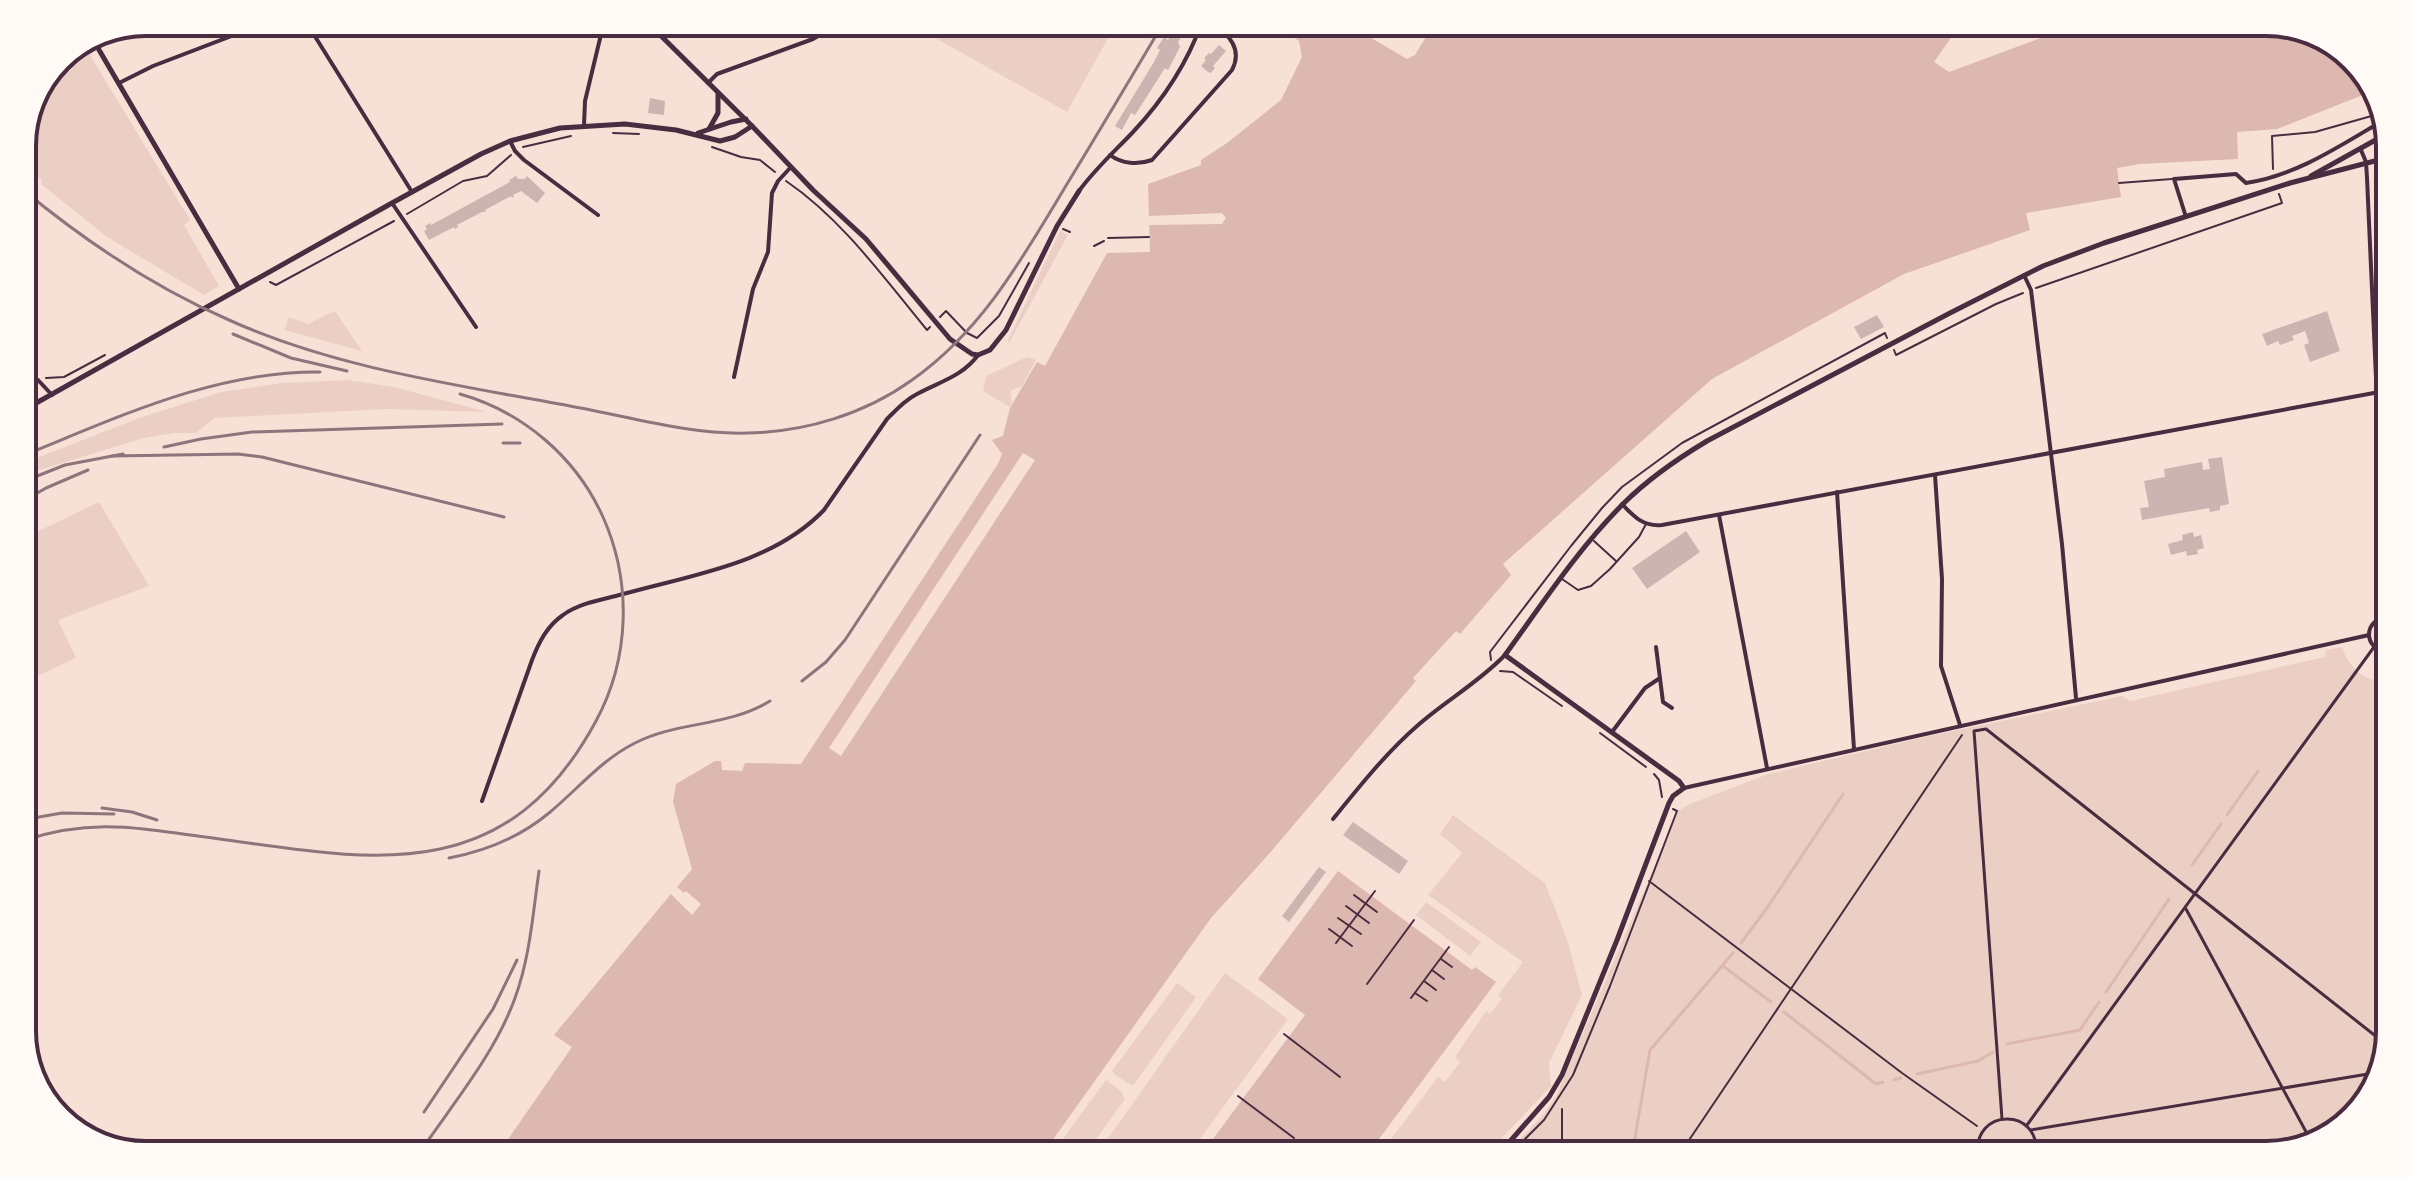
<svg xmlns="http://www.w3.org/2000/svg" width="2412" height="1177" font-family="'Asap Condensed',sans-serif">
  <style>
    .green { fill: #ebcfc5 }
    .water { fill: #dcb8b0 }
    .pier { fill: #f7e1d7 }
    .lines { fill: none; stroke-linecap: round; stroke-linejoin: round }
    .stream { stroke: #dcb8b0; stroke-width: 3 }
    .building { fill: #ccb4b1 }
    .path { stroke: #4a2c40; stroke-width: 2 }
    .service { stroke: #4a2c40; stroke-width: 2 }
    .pedestrian { stroke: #4a2c40; stroke-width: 3 }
    .minor { stroke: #4a2c40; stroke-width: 4 }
    .tertiary { stroke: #4a2c40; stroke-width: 5 }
    .rail { stroke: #8f747c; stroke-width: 3 }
    .rim { fill: none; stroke: #4a2c40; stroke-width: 4 }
  </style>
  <rect width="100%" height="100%" fill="#f7e1d7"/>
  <!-- green -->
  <g class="green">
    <polygon points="907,22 1117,22 1067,112"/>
    <polygon points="85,47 190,220 184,225 219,286 204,295 107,237 41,184 42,180 22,163 22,139 59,58"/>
    <polygon points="1060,231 1068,235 1009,343 1008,340"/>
    <polygon points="335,311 362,351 284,330 289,317 308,324"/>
    <polygon points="1027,357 1036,360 1022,386 1010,391 1012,403 1010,407 983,391 986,376"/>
    <polygon points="347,380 394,387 487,412 387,409 214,418 196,433 174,433 144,438 30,473 26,462 142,417 221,392 283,383"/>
    <polygon points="99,502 149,586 58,620 76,658 22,683 22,539"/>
    <path d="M2342,647C2350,667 2360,679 2382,682L2390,797V1030L2377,1085L2334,1134L2266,1155H1505L1542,1116L1557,1094L1678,811L1690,804L1768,774L1929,736L2122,696L2130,701L2325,657L2326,650Z"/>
    <polygon points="1453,815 1545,883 1568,942 1582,995 1549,1063 1551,1086 1486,1155 1379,1155 1438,1077 1445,1082 1460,1062 1455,1057 1486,1011 1490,1014 1502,999 1498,995 1523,962 1428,895 1462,853 1440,834"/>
    <polygon points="1426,902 1481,942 1470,956 1416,915"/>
    <polygon points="1225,973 1288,1019 1188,1155 1096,1155"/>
    <polygon points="1177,983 1196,997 1133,1086 1115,1075 1112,1071"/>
    <polygon points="1106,1080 1121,1091 1125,1099 1085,1155 1051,1155"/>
  </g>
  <!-- water -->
  <g class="water">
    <polygon points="1274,22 1344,22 1407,59 1415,55 1435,22 1962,22 1934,62 1949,72 2084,22 2265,22 2320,35 2369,77 2373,91 2277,129 2237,132 2238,159 2140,164 2117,168 2121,197 2026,213 2030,230 1904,274 1712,379 1503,564 1511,575 1460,634 1456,631 1413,678 1416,681 1268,855 1211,918 1042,1155 497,1155 572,1047 554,1035 671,894 692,915 701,904 686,891 684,893 677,887 692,869 673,802 676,784 715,761 721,761 722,770 742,771 745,763 801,764 998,464 1002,454 992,440 1003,436 1010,408 1037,362 1045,366 1107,253 1150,252 1148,184 1201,165 1201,160 1227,143 1281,100 1302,57 1299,41"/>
    <polygon points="1338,871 1472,970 1475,967 1496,982 1367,1155 1201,1155 1305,1015 1258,979"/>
  </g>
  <!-- pier -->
  <g class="pier">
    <polygon points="1222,213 1226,218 1222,224 1149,225 1149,216"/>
    <polygon points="1023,453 1035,460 841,756 829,748"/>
  </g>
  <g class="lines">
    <!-- stream -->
    <g class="stream">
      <polyline points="2227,815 2258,771"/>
      <polyline points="2192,865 2221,824"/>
      <polyline points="1741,943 1767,908 1843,794"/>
      <polyline points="1723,966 1771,1002"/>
      <polyline points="2106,992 2169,899"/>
      <polyline points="1784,1012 1876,1084 1883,1082"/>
      <polyline points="2007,1044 2080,1030 2099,1002"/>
      <polyline points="1917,1074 1978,1061 1993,1052"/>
      <polyline points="1894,1080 1901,1078"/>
      <polyline points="1632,1155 1650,1050 1733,953"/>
    </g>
  </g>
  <!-- building -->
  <g class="building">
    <polygon points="1176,25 1185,30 1178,42 1180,47 1168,70 1165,68 1135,115 1131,113 1122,130 1115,126 1154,62 1160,50 1157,48 1164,37 1168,40"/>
    <polygon points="1219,45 1226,51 1213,66 1215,68 1211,73 1208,72 1201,66 1206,60 1204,58 1209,53 1211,54"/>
    <polygon points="650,98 665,101 664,115 648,113"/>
    <polygon points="516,176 518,179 525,179 527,176 545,193 537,203 521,191 513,195 514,197 512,198 511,196 485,210 486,212 482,212 457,225 458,227 455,229 454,227 429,240 424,231 427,229 425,226 430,223 431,225 510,182 509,180"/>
    <polygon points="2327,311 2340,351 2310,362 2304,345 2309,343 2305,331 2292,336 2294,340 2280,345 2278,341 2267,346 2262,334"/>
    <polygon points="1877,315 1884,327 1861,339 1854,327"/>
    <polygon points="2222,457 2229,504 2220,506 2220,510 2210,512 2209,508 2142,520 2140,508 2149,507 2144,481 2165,477 2164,469 2202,462 2203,470 2210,469 2208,459"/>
    <polygon points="1686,531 1700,552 1647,589 1632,568"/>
    <polygon points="2193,532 2194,537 2201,535 2204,548 2197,550 2198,554 2187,556 2186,551 2171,555 2168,544 2183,540 2182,535"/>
    <polygon points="1353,822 1408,861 1399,874 1343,835"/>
    <polygon points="1319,867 1326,872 1289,922 1282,916"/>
  </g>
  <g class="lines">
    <!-- path -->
    <g class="path">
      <polyline points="613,133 639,134"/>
      <polyline points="523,147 571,136"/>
      <polyline points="712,147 741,157 760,160 775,172"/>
      <polyline points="2273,169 2272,136 2315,132 2375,115 2378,116"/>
      <path d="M786,181C842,219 884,278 927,330L930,327"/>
      <polyline points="407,214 463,181 487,176 511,155"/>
      <polyline points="1063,229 1070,232"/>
      <polyline points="1094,246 1104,241"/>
      <polyline points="270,282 276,285 394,221"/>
      <polyline points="2036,288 2282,203 2279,194"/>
      <polyline points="940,317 946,311 967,333 977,338 999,316 1029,263"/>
      <polyline points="1894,350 1896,355 1996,304 2023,293"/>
      <polyline points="46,378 64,377 105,355"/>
      <polyline points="1491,660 1490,652 1571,546 1602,508 1622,487 1682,443 1885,333 1887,338"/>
      <polyline points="1500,671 1513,672 1562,706"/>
      <polyline points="1600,733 1646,767"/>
      <polyline points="1654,774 1659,780 1662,797"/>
      <polyline points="1649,881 1902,1073 1977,1126"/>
      <polyline points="1354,895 1377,912"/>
      <polyline points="1346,906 1369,923"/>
      <polyline points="1338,918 1361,934"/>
      <polyline points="1329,929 1352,946"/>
      <polyline points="1336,943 1375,891"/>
      <polyline points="1441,959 1452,967"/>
      <polyline points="1432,970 1444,979"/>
      <polyline points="1424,981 1436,990"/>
      <polyline points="1367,984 1414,920"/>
      <polyline points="1415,993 1427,1001"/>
      <polyline points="1411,998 1449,947"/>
      <polyline points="1284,1034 1340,1077"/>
      <polyline points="1238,1096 1294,1138"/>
      <polyline points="1562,1109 1562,1155"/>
      <polyline points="1510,1154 1544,1120 1573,1075 1610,986 1677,811 1673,809"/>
      <polyline points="1679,1155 1962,735"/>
    </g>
    <!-- service -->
    <g class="service">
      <polyline points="2119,183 2172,179"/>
      <polyline points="1108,238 1149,237"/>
      <polyline points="1594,541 1616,561"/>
      <polyline points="1562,579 1578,590 1591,586 1610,569 1639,537 1646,524"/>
    </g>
    <!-- pedestrian -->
    <g class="pedestrian">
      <polyline points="2186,909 2311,1141"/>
      <polyline points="2378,1081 2377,1058 2388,1038"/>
      <polyline points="2002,1119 1974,731 1986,729 2387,1045"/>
      <polyline points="2027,1125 2374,647"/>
      <polyline points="2031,1130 2380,1072"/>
      <path d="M1978,1155C1972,1108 2041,1106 2036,1155"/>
    </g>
    <!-- minor -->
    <g class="minor">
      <polyline points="285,22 296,24 301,22"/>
      <polyline points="306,22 412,192"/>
      <polyline points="119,83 153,66 268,22"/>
      <polyline points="708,83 717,74 813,39 842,22"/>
      <polyline points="584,125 585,101 604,22"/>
      <polyline points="510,141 515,151 524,160 598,215"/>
      <polyline points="2361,150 2366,162 2367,178 2376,378 2390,588"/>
      <path d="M1110,155C1122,164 1138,165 1152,160L1232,70C1243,49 1229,35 1212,22"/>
      <path d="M1079,191C1095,169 1115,151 1133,132C1164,99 1187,64 1202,22"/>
      <polyline points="392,203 476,327"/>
      <path d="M2186,217L2174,179L2236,174L2246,183C2296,176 2341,145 2384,120"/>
      <polyline points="2024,275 2031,290 2062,544 2076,698"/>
      <polyline points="22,373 38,380 52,395"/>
      <polyline points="734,377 753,289 768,252 772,193 778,181 791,167"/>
      <polyline points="22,380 38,402"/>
      <polyline points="1935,475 1942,579 1941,666 1960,725"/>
      <polyline points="1837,492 1854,749"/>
      <path d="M1622,504C1634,517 1644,527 1662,525L2390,390"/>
      <polyline points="1719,515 1767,768"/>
      <path d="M2390,616C2362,618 2362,651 2390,652"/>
      <polyline points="1656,647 1663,702 1672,708"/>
      <polyline points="1612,732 1645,688 1660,678"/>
      <polyline points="1684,788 2369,635"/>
      <path d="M482,801L532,660C539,642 547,626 563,615C581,602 606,599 627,593C696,574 773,563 824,510L887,419C897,409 905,400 917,394C939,382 963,376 978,355"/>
      <path d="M1333,819C1359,787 1386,753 1417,726C1445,701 1478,683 1505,655"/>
    </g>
    <!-- tertiary -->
    <g class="tertiary">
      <polyline points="647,22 752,126 813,190 866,239 950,339 972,354 978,355 990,350 1006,330 1057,226 1079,191"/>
      <polyline points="95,43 239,289"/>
      <polyline points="709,129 718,113 718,94"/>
      <polyline points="698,133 731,122 746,119"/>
      <polyline points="2311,176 2388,133"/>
      <polyline points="22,411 392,203 481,154 510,141 560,128 625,124 676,130 720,141 735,137 752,126"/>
      <path d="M1498,1155L1549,1097L1562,1075L1617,940L1669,803L1673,796L1684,788L1679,781L1505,655C1542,604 1578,549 1623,504C1648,479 1677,459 1707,441L1950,313L2043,266L2104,243L2290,183L2390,157"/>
    </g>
    <!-- rail -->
    <g class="rail">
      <path d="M22,189C86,242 153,287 229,320C337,369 459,385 575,407C631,417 690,435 748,433C805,432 865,414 912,380C983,330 1023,257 1067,184C1100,130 1132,76 1164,22"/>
      <polyline points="233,334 291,358 347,371"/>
      <polyline points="503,443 520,443"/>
      <polyline points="164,447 201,439 252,432 502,424"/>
      <path d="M22,456C119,417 214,371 320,372"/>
      <polyline points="112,456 238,454 262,457 504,517"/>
      <polyline points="22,482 65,465 123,454"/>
      <polyline points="22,502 46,488 88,470"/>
      <polyline points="802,681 826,662 845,640 980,435"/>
      <polyline points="102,808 132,812 157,820"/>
      <polyline points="22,820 62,813 114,814"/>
      <path d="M22,841C84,820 127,826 190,835C355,856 500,899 596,721C630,658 632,582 603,517C576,457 523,412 460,394"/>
      <path d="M449,858C486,851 520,837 549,813C578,789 601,760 635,743C678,721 728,727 770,701"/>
      <polyline points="424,1112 493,1009 517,960"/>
      <path d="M418,1155C451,1106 495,1054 515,998C530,957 533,913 539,871"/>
    </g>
  </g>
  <!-- crop -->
  <path d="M0 0H2412V1177H0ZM146 36H2266A110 110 0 0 1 2376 146V1031A110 110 0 0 1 2266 1141H146A110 110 0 0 1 36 1031V146A110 110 0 0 1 146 36Z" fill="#fffaf5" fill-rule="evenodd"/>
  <path class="rim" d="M146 36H2266A110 110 0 0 1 2376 146V1031A110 110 0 0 1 2266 1141H146A110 110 0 0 1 36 1031V146A110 110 0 0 1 146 36Z"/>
</svg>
